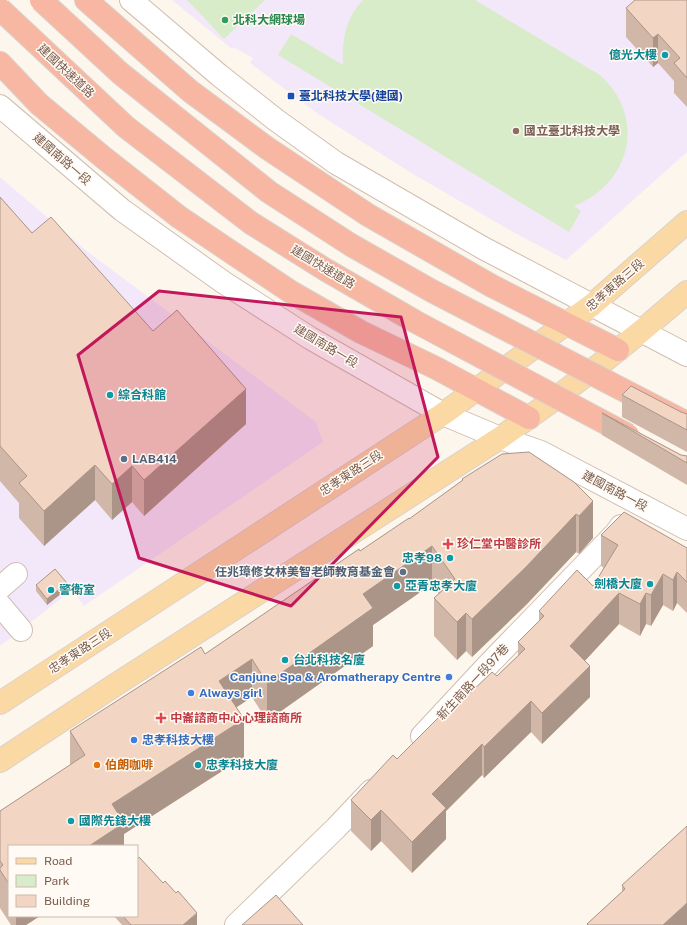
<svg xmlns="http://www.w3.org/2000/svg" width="687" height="925" font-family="'Public Sans','Noto Sans TC',sans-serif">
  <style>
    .education { fill: #f3e8fa }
    .green { fill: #d8ecc9 }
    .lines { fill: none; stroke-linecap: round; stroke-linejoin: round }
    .minor-casing { stroke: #d1beb0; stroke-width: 24 }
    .major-casing { stroke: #dad1cd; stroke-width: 24 }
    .highway-casing { stroke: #dad1cd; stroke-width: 24 }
    .minor { stroke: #fff; stroke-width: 22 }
    .major { stroke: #fbd9a5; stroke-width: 22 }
    .highway { stroke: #f7b7a3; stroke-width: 22 }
    .highway-bridge-casing { stroke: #dad1cd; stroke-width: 24; stroke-linecap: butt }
    .highway-bridge { stroke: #f7b7a3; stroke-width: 22 }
    .wall { fill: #d1b7a8 }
    .shaded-wall { fill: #aa9588 }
    .building { fill: #f3d5c3; stroke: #aa9588 }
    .marked { fill: #c2185b; fill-opacity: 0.2; stroke: #c2185b; stroke-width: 3; stroke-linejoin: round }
    .leisure-dot { fill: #2e9e5b; stroke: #fffaf3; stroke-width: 1.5 }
    .culture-dot { fill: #0f9aa8; stroke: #fffaf3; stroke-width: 1.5 }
    .transit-dot { fill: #1a4fb4; stroke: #fffaf3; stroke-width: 1.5 }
    .education-dot { fill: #8d6e63; stroke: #fffaf3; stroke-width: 1.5 }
    .service-dot { fill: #5c6f8a; stroke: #fffaf3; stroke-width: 1.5 }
    .health-dot { fill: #e0444e; stroke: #fffaf3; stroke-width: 1.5 }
    .shop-dot { fill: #3f7fe0; stroke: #fffaf3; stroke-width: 1.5 }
    .food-dot { fill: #e8710a; stroke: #fffaf3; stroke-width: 1.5 }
    .labels { text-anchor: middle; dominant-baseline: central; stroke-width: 3; stroke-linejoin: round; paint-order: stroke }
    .leisure-label { font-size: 12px; font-weight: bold; fill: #27864d; stroke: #fffaf3; text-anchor: start }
    .culture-label { font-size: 12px; font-weight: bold; fill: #0d838f; stroke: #fffaf3; text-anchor: start }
    .street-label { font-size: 12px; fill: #7a5c4d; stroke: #fffaf3 }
    .transit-label { font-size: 12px; font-weight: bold; fill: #164399; stroke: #fffaf3; text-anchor: start }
    .education-label { font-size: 12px; font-weight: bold; fill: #785e54; stroke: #fffaf3; text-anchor: start }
    .service-label { font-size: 12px; font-weight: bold; fill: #4e5e75; stroke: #fffaf3; text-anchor: start }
    .health-label { font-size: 12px; font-weight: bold; fill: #be3a42; stroke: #fffaf3; text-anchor: start }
    .shop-label { font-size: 12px; font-weight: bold; fill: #366cbe; stroke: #fffaf3; text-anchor: start }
    .food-label { font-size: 12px; font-weight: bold; fill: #c56008; stroke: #fffaf3; text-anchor: start }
  </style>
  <rect width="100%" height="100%" fill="#fdf6ec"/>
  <!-- education -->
  <g class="education">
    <polygon points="172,0 687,0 687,152 566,260 513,232 413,174 318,114 250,63 253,58 233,47 232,49"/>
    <polygon points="0,177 88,252 316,422 323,442 84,606 72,590 0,646"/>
  </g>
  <!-- green -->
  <g class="green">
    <polygon points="187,0 265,0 224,39"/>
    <path d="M363,0H475L600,75C647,117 631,184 574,206L581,211L569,232L278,55L291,34L343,65C342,41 345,18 363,0Z"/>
  </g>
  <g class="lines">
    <!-- minor casing -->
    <g class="minor-casing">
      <g id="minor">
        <polyline points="131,0 219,75 276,120 336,163 483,248 687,355"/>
        <polyline points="0,106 122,210 223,282 310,338 443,414 500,438 541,452 687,529"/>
        <polyline points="0,588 16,574"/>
        <polyline points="0,605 21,630"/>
        <polyline points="422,736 489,664 616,533 621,526"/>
        <polyline points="236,925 336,828 371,791"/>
      </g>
    </g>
    <!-- major casing -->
    <g class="major-casing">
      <g id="major">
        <polyline points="0,703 443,414 592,305 687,222"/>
        <path d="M0,761L115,685L500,438C565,393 628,344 687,292"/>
      </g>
    </g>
    <!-- highway casing -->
    <g class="highway-casing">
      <g id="highway">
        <polyline points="86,0 190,91 267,148 368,215 492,286 618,350"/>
        <polyline points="0,63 39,104 104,158 179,217 234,254 291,292 361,332 436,368 529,418"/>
      </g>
    </g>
    <!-- minor -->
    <use href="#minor" class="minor"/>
    <!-- major -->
    <use href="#major" class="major"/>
    <!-- highway -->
    <use href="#highway" class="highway"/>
    <!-- highway-bridge casing -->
    <g class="highway-bridge-casing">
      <g id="highway-bridge">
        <polyline points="41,0 120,73 269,192 351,245 432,291 687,423"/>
        <polyline points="0,9 126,127 251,223 326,270 416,322 628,435"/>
      </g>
    </g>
    <!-- highway-bridge -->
    <use href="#highway-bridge" class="highway-bridge"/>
  </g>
  <!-- wall -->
  <g class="wall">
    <polygon points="687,0 687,107 674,93 674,81 658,63 653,67 626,37 626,8"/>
    <polygon points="0,197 32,233 153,331 246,424 144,516 132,502 112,520 95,500 44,546 19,518 19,503 0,481"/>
    <polygon points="622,395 687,414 687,452 622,417"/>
    <polygon points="602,413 681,455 687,456 687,485 602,435"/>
    <polygon points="462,479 574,482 593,538 579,554 576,552 526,605 472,657 466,651 457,660 434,636 434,598 439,594 432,584 373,625 373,646 267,721 252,697 236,707 244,757 124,834 124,846 9,846 9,916 40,916 26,925 11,925 0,908 0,811 70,765 70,731 205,654 409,519 462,481"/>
    <polygon points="601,535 687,548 687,613 677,603 673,611 663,605 651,626 646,624 640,636 619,624 584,661 590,697 542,744 531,732 484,778 482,775 446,811 446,839 412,873 381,841 371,851 351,831 351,800 445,717 497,676 518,656 518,642 539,621 539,611 593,586 604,568 601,566"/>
    <polygon points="36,585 67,589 47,605 36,591"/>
    <polygon points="622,885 687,925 587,925 587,924 622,892"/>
    <polygon points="114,916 137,916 197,925 122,925"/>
  </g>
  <!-- shaded-wall -->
  <g class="shaded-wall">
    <polygon points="658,34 658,63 653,67 653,38"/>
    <polygon points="246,389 246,424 144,516 144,480"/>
    <polygon points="95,465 95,500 44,546 44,511"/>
    <polygon points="132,466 132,502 112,520 112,484"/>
    <polygon points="593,501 593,538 579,554 579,516"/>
    <polygon points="576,514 576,552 526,605 472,657 472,619"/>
    <polygon points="432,546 432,584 373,625 373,646 267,721 267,683 363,594"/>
    <polygon points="677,572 677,603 673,611 673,580"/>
    <polygon points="663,574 663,605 651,626 651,595"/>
    <polygon points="67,583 67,589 47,605 47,599"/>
    <polygon points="619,593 619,624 570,677 570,646"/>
    <polygon points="646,593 646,624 640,636 640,604"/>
    <polygon points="466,613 466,651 457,660 457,622"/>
    <polygon points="252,659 252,697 219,719 219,681"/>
    <polygon points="590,666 590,697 542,744 542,713"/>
    <polygon points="531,701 531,732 484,778 484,747"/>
    <polygon points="244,719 244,757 124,834 124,846 89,846 112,804"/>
    <polygon points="482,744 482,775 446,811 446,839 412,873 412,842 432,794"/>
    <polygon points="381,810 381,841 371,851 371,820"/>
    <polygon points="687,903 687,925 663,925"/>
    <polygon points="197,913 197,925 183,925"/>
    <polygon points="16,916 40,916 26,925 16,925"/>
  </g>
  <!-- building -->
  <g class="building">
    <polygon points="635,0 687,0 687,78 674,63 680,58 658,34 653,38 626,8"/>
    <polygon points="0,197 32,233 51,217 153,331 177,310 246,389 144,480 132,466 112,484 95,465 44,511 19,483 27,476 0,446"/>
    <polygon points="631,386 681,412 687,414 687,430 622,395"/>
    <polygon points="602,413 681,455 687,456 687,463"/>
    <polygon points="529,452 574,482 593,501 579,516 576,514 526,567 472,619 466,613 457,622 434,598 455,579 432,546 363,594 373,608 267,683 252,659 219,681 244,719 112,804 124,823 89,846 9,846 9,884 0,870 0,868 3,865 0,861 0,811 85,755 70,731 201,647 205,654 359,549 360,551 409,518 409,519 463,480 462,479 502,454"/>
    <polygon points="624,512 687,548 687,582 677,572 673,580 663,574 651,595 646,593 640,604 619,593 570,646 590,666 542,713 531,701 484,747 482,744 432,794 446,808 412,842 381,810 371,820 351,800 393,755 397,759 442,714 445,717 492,672 497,676 525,649 518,642 544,616 539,611 577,570 593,586 618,545 601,535"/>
    <polygon points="55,569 67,583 47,599 36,585"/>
    <polygon points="687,826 687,903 663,925 588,925 587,924 625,889 622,885"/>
    <polygon points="139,857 163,883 165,881 176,893 178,891 197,913 183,925 131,925 123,916 137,916 137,859"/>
    <polygon points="276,895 303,925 242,925"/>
  </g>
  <!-- marked area -->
  <path class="marked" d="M159,291L401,317L438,457L291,606L139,558L78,355Z"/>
  <!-- markers -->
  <circle class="leisure-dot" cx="225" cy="20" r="4"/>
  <g class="culture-dot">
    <circle cx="665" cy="55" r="4"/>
    <circle cx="110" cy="395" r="4"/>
    <circle cx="450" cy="558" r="4"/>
    <circle cx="650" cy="584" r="4"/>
    <circle cx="397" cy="586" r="4"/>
    <circle cx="51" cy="590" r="4"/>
    <circle cx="285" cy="660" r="4"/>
    <circle cx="198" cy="765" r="4"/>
    <circle cx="71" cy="821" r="4"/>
  </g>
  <rect class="transit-dot" x="287" y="92" width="8" height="8" rx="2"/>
  <circle class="education-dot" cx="516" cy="131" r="4"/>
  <g class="service-dot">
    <circle cx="124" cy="459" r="4"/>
    <circle cx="403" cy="572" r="4"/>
  </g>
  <g class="health-dot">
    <path d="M446 538h4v4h4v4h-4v4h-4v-4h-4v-4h4z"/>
    <path d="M159 712h4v4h4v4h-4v4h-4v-4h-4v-4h4z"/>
  </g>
  <g class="shop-dot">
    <circle cx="449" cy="677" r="4"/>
    <circle cx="191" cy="693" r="4"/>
    <circle cx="134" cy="740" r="4"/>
  </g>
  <circle class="food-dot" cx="97" cy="765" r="4"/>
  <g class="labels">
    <!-- leisure labels -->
    <g class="leisure-label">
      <text x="233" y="20">北科大網球場</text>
    </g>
    <!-- culture labels -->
    <g class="culture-label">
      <text x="657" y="55" text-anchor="end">億光大樓</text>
      <text x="118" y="395">綜合科館</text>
      <text x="442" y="558" text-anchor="end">忠孝98</text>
      <text x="642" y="584" text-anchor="end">劍橋大廈</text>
      <text x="405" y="586">亞青忠孝大廈</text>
      <text x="59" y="590">警衛室</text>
      <text x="293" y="660">台北科技名廈</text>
      <text x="206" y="765">忠孝科技大廈</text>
      <text x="79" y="821">國際先鋒大樓</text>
    </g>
    <!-- street labels -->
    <g class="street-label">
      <text transform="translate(66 71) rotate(43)">建國快速道路</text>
      <text transform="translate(62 159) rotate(41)">建國南路一段</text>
      <text transform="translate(323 267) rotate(31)">建國快速道路</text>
      <text transform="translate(615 285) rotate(-41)">忠孝東路三段</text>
      <text transform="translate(326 346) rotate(31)">建國南路一段</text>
      <text transform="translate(351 473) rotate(-33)">忠孝東路三段</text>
      <text transform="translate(615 491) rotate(28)">建國南路一段</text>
      <text transform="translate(80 651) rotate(-33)">忠孝東路三段</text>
      <text transform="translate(473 682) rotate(-47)">新生南路一段97巷</text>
    </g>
    <!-- transit labels -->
    <g class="transit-label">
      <text x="299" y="96">臺北科技大學(建國)</text>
    </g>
    <!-- education labels -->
    <g class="education-label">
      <text x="524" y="131">國立臺北科技大學</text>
    </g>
    <!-- service labels -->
    <g class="service-label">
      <text x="132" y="459">LAB414</text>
      <text x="395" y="572" text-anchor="end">任兆璋修女林美智老師教育基金會</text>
    </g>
    <!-- health labels -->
    <g class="health-label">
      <text x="457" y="544">珍仁堂中醫診所</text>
      <text x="170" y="718">中崙諮商中心心理諮商所</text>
    </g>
    <!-- shop labels -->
    <g class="shop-label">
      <text x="441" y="677" text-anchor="end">Canjune Spa &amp; Aromatherapy Centre</text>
      <text x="199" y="693">Always girl</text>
      <text x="142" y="740">忠孝科技大樓</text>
    </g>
    <!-- food labels -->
    <g class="food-label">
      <text x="105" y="765">伯朗咖啡</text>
    </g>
  </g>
  <!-- legend -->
  <rect x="8" y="845" width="130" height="72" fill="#fffaf3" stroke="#cabbb1"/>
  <rect x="16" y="858" width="20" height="6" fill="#fbd9a5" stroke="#cabbb1"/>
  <text x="44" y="865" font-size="12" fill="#7a5c4d">Road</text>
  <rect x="16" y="875" width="20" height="12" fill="#d8ecc9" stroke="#cabbb1"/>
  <text x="44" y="885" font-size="12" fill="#7a5c4d">Park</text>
  <rect x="16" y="895" width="20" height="12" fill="#f3d5c3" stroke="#cabbb1"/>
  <text x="44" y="905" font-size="12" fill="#7a5c4d">Building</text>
</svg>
